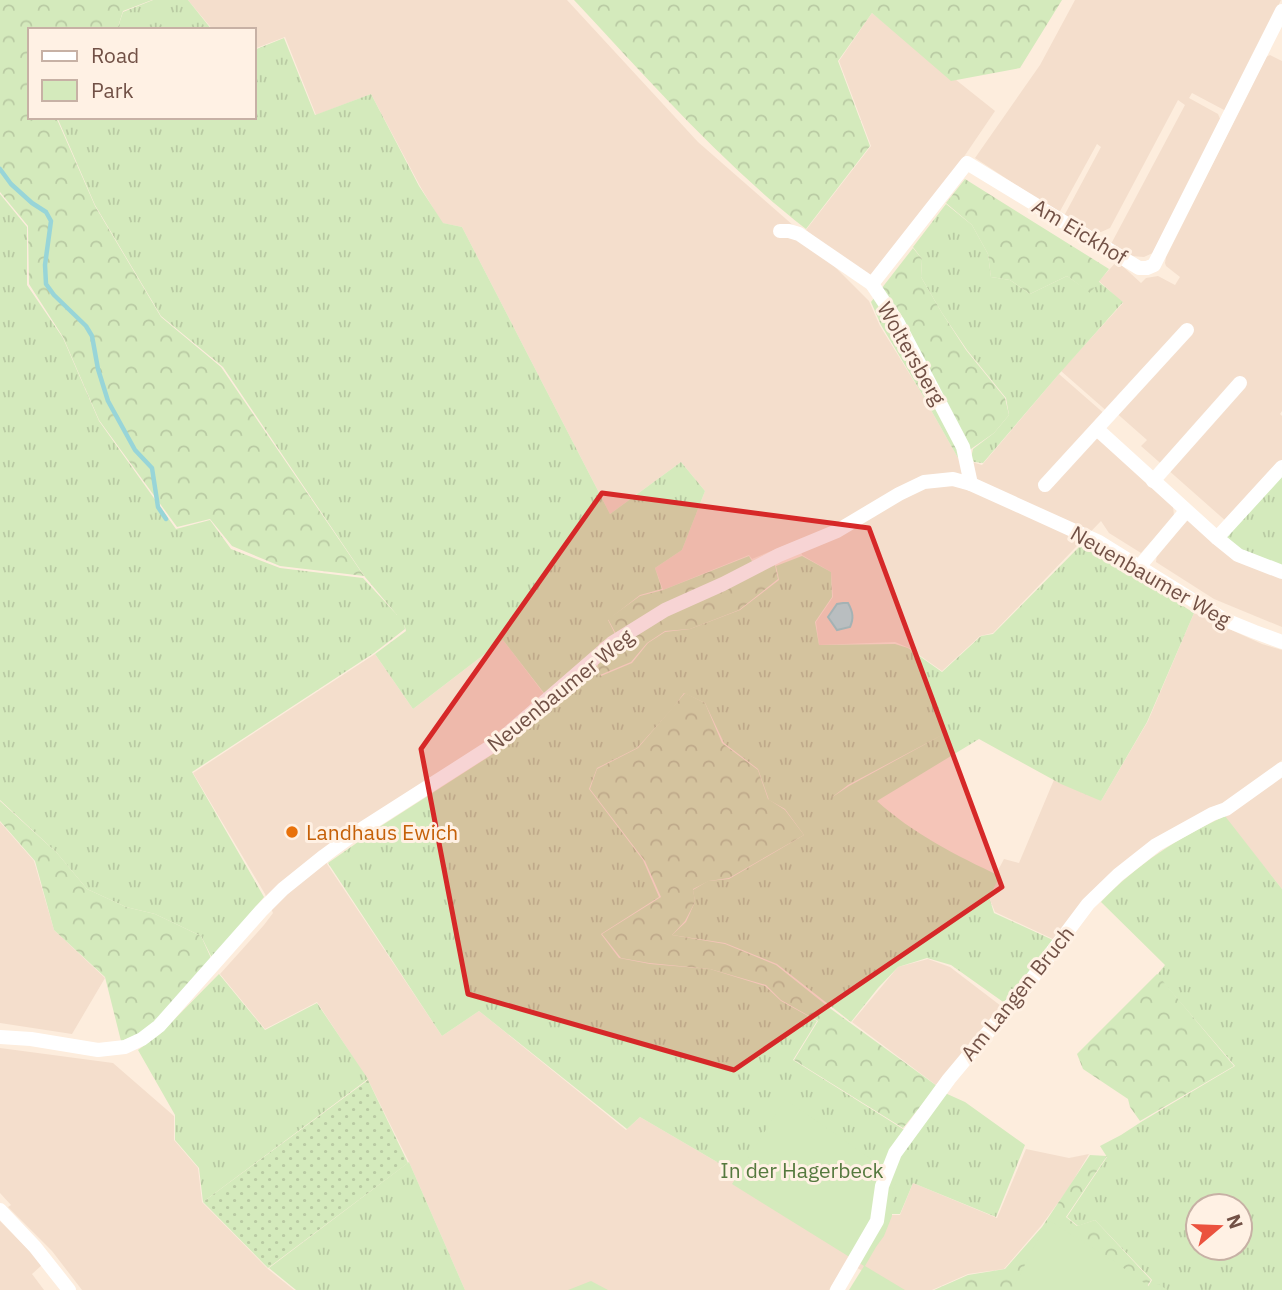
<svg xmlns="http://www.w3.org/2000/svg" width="1282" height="1290" font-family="'IBM Plex Sans',sans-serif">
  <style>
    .residential { fill: #f4decc }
    .grass { fill: url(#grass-tufts); fill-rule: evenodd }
    .forest { fill: url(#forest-crowns) }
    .park { fill: #d4eabc }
    .garden { fill: url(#garden-dots) }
    .water { fill: #b2e4e6; stroke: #98d5d8; stroke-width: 2 }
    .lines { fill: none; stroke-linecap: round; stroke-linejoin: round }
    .stream { stroke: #98d5d8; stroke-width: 4.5 }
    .minor { stroke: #fff; stroke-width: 14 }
    .marked { fill: #d62828; fill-opacity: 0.2; stroke: #d62828; stroke-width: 5; stroke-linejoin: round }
    .food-dot { fill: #e8710a; stroke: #fff1e4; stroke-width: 2.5 }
    .labels { text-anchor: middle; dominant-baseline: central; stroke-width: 6; stroke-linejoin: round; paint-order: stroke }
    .street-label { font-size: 21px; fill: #725146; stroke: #fff1e4 }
    .food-label { font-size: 21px; fill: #c56008; stroke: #fff1e4; text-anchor: start }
    .park-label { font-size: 21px; fill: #55793e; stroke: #fff1e4 }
  </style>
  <defs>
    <pattern id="grass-tufts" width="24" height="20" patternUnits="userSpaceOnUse" patternTransform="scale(1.75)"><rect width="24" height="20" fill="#d4eabc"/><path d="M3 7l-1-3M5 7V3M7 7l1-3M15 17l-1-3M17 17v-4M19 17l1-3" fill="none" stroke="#b9caa3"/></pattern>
    <pattern id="forest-crowns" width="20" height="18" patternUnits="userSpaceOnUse" patternTransform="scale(1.75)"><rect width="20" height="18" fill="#d4eabc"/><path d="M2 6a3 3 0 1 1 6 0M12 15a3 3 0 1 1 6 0" fill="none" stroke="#b9caa3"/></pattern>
    <pattern id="garden-dots" width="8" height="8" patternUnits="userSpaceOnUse" patternTransform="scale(1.75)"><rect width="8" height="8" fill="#d4eabc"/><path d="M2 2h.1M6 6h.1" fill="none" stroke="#b9caa3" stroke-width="1.8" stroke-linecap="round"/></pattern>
  </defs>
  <rect width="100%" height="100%" fill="#fdeddd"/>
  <!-- residential -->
  <g class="residential">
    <polygon points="188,0 567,0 698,142 794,226 869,301 880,326 922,394 958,458 982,465 1059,374 1107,416 1092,432 1173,506 1174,516 1141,553 1109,533 1101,521 993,633 980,636 942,671 909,648 895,642 819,645 816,622 833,597 831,572 802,555 798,540 752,559 749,555 663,590 655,568 682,550 705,491 681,462 610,514 462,227 442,223 420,186 371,94 316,115 285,37 254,49 254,30 213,30"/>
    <polygon points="1075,0 1281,0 1226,111 1192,93 1189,98 1218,114 1221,121 1155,252 1144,257 1131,256 1111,244 1185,105 1178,100 1110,228 1101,232 1092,233 1064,216 1101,147 1097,144 1059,213 975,158 1040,65"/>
    <polygon points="872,13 995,111 959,164 869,279 806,230 871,146 839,61"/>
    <polygon points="1270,55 1282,61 1282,411 1280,414 1282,416 1282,460 1227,522 1141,446 1147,440 1113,410 1109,413 1061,371 1123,303 1099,281 1117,261 1141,283 1146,278 1158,276 1175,285 1180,277 1166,266 1165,263 1166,257 1266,57"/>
    <polygon points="1189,519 1282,565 1282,627 1214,599 1156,562 1157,553"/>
    <polygon points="1194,613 1262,644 1282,650 1282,760 1266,775 1220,807 1163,840 1055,940 995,912 989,897 996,874 1004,859 1019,863 1056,775 1101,801 1148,721"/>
    <polygon points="503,640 544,694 500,734 319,852 442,1036 479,1011 626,1130 640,1117 741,1176 883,1215 900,1215 913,1183 997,1218 1026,1149 1069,1158 1089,1154 1068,1189 1041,1226 1004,1269 968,1274 932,1290 901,1290 855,1267 843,1268 829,1290 465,1290 409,1162 368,1080 317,1002 265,1029 220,974 264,925 273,913 265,894 193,773 375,654 413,709"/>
    <polygon points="1282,776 1282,889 1224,816"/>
    <polygon points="0,822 34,861 54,930 105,978 72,1034 0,1023"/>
    <polygon points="928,959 950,967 1001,1006 944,1077 936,1085 852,1022 898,967"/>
    <polygon points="0,1048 113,1063 174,1116 174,1140 198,1168 202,1202 268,1269 294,1290 82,1290 52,1251 8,1207 11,1205 0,1193"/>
    <polygon points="0,1221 43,1264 32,1274 44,1290 0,1290"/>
  </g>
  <!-- grass -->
  <g class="grass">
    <polygon points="153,0 188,0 212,30 117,30 123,12"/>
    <path d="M284,38L315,115L371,94L419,186L443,223L462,227L610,514L681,462L705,491L682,550L655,568L662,589L640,595L608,620L615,634L599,644L596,663L601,676L632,663L648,643L665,632L690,629L740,610L779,580L776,566L802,556L831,572L832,597L815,622L819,645L895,644L908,648L942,672L981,636L993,634L1082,544L1093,549L1194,613L1147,722L1101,801L1061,784L979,739L877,801C912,833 957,856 1000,876L989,897L994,913L1055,941L1006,1004L951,965L927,958L898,967L878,988L851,1022L777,964L725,943L672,935L686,922L695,902L693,890L708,881L729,879L804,835L785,809L769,800L758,769L724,743L705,703L684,693L673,708L637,748L597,768L589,789L643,860L659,897L601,934L619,958L650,964L710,969L765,986L781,1001L817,1021L793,1060L903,1129L914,1133L945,1093L965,1102L1025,1145L996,1217L913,1183L900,1214H883L741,1176L640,1117L627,1129L479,1011L442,1036L328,863L381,826L507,745L553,708L544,693L503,640L413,709L375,654L406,631L404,623L405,629L374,653L192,772L264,897L212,958L201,936L155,914L126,907L87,889L57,853L0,800V194L27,227V285L63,338L99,421L176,529L210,520L231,549L280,568L363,578L397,615L365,577L223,367L161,316L95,205L57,117H254V50ZM942,735L849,786L831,798L848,785Z"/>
    <polygon points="946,204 972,225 988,254 991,277 1010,280 1030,294 1067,276 1090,292 1098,281 1123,302 1059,374 983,463 974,462 971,458 973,449 994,433 1009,415 1006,398 967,350 942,313 921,277 922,259 913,247"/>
    <polygon points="1282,471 1282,565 1240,549 1225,536"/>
    <path d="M1225,816L1282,889V1290H1146L1152,1280L1095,1220L1078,1226L1067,1217L1107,1157L1100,1146L1121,1135L1141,1122L1235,1066L1157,975L1165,965L1101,902C1137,864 1178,838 1225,816ZM1198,1206H1240V1248H1198Z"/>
    <polygon points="219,974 265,1030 317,1003 368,1079 203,1202 199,1168 175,1140 175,1115 138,1050 160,1034"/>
    <polygon points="409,1162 465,1290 296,1290 269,1268"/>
  </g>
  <!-- forest -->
  <g class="forest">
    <polygon points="0,0 152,0 123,11 117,30 30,30 30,117 56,117 95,206 161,317 221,367 364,576 280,566 232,546 210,519 177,527 99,420 63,337 29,284 28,226 0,192"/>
    <path d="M574,0H1062L1020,68L951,81L872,13L838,61L870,146L806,229C720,162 648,79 574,0Z"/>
    <polygon points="965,179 1109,269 1090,293 1067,276 1030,294 1010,280 991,277 988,254 972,225 946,203"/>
    <polygon points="913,248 922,259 921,277 942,313 966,350 1005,398 1009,415 994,433 958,458 922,394 881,325 871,302"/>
    <polygon points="749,556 758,572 775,565 778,579 739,610 690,629 665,631 647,643 631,662 600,675 597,662 616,634 608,619 640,596 663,590"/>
    <polygon points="685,693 705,703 722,743 758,770 768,799 785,810 804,835 729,878 709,881 693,889 695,902 685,921 672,935 725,944 776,965 831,1009 937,1086 903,1128 794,1060 818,1021 781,1000 766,985 710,969 649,963 621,958 602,934 661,897 645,861 590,789 597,769 638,748"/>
    <polygon points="0,801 57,853 87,889 126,907 155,914 201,936 211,958 157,1022 139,1034 121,1041 105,977 54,930 35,861 0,821"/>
    <polygon points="1157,974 1234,1066 1140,1121 1130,1107 1128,1099 1083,1069 1077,1054"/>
    <polygon points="1090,1155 1107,1156 1066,1217 1077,1226 1095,1220 1151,1280 1145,1290 934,1290 968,1275 1005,1269 1042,1227"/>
  </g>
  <!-- park -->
  <g class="park">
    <polygon points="785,1099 897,1177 892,1196 892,1216 884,1236 876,1247 865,1266 905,1290 849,1290 864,1266 732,1184"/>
    <polygon points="1048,1220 1115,1262 1150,1287 1159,1284 1167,1290 1012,1290"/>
    <polygon points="591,1281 608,1290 568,1290"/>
  </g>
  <!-- garden -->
  <polygon class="garden" points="368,1080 408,1163 268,1268 203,1202"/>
  <!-- water -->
  <path class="water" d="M843,603H848C853,612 854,618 850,627L837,630L828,617L837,604Z"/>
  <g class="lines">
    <!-- stream -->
    <polyline class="stream" points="0,169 11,184 32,203 46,212 51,221 45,265 46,284 54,295 86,326 92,336 98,369 108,401 135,450 152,468 158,507 166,519"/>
    <!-- minor -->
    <g class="minor">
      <polyline points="780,231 789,231 799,234 872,284 898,323 963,447 971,484"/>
      <polyline points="872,284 967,163 1139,268 1147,268 1154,265 1282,11"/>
      <polyline points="1097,429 1217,538 1282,467"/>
      <polyline points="1153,481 1240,383"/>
      <polyline points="1045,485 1187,330"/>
      <polyline points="1217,538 1238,555 1282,572"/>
      <polyline points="1139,567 1186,511"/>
      <polyline points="0,1037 31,1039 98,1050 125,1047 142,1039 159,1026 261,911 283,889 324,856 351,836 498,742 612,643 665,610 723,584 779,555 837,531 899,494 924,482 953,479 971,484 1099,542 1223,619 1255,632 1282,642"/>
      <polyline points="0,1210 35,1247 69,1290"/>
      <polyline points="837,1290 877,1221 882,1186 895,1153 949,1079 1025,988 1088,904 1118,875 1156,845 1212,814 1226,809 1282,769"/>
    </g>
  </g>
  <!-- marked area -->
  <path class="marked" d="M602,493L869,528L1002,887L734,1070L468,994L421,749Z"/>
  <!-- markers -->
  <circle class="food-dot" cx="292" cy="832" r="7"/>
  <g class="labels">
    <!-- street labels -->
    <g class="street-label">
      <text transform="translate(1080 231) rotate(31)">Am Eickhof</text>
      <text transform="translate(912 353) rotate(60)">Woltersberg</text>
      <text transform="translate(1151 576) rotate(30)">Neuenbaumer Weg</text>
      <text transform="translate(560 690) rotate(-39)">Neuenbaumer Weg</text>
      <text transform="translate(1017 993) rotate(-51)">Am Langen Bruch</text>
    </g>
    <!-- food labels -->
    <g class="food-label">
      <text x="306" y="832">Landhaus Ewich</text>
    </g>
    <!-- park labels -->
    <g class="park-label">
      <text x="802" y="1170">In der Hagerbeck</text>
    </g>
  </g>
  <!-- legend -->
  <rect x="28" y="28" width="228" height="91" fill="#fff1e4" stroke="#c7b1a5" stroke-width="2"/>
  <rect x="42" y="51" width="35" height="10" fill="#ffffff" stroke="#c7b1a5" stroke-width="2"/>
  <text x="91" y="63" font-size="21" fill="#725146">Road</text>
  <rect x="42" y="80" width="35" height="21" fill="#d4eabc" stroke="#c7b1a5" stroke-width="2"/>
  <text x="91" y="98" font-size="21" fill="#725146">Park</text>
  <!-- north arrow -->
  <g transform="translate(1219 1227) rotate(71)"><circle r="33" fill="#fff1e4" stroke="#c7b1a5" stroke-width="2"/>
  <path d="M0-5L12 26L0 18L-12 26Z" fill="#eb523e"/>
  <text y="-10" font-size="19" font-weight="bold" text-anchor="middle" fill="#725146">N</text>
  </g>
</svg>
